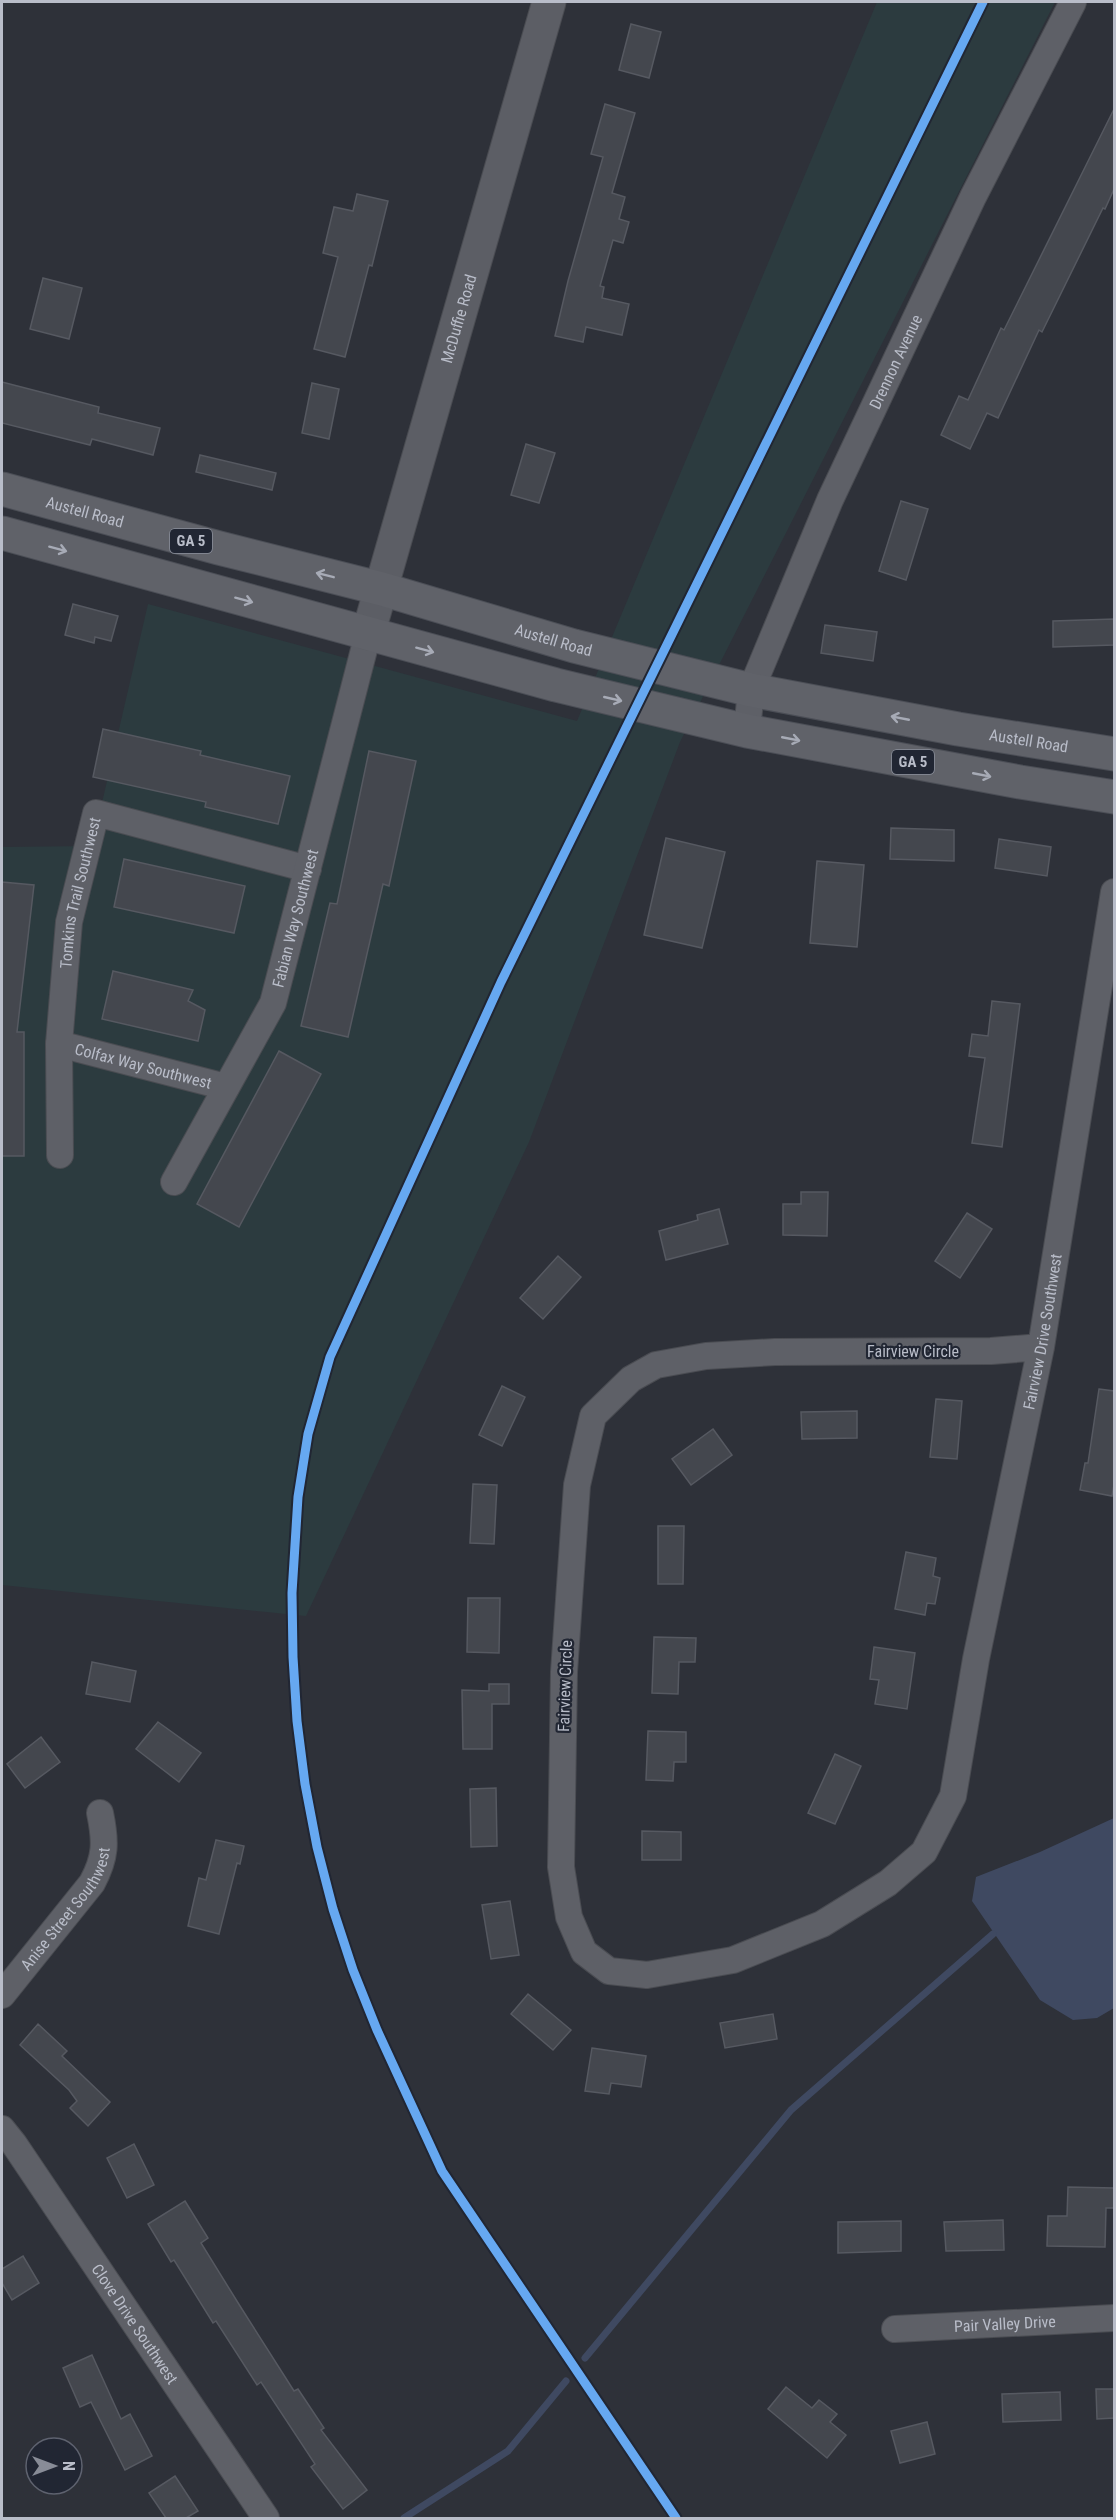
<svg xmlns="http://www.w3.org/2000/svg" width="1116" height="2520" font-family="'Roboto Condensed',sans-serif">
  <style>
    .green { fill: #2c3b3f }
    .water { fill: #3f4961 }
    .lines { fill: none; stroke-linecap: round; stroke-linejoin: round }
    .stream { stroke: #3f4961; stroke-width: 7 }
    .building { fill: #44474e; stroke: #565961; stroke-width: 1.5 }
    .street-casing { stroke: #4a4c52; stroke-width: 28 }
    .secondary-casing { stroke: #4a4c52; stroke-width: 35 }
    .primary-casing { stroke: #4b4e56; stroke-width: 35 }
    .street { stroke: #5e6067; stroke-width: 26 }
    .secondary { stroke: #5c5e65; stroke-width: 33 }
    .primary { stroke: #606269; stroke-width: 33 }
    .cycleway-casing { stroke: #212633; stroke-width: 13 }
    .cycleway { stroke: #66a8f1; stroke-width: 9 }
    .oneway { stroke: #a7abb6 }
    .labels { text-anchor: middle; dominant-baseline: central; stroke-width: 4.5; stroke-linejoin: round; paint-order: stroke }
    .shield { fill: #212633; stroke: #8b909c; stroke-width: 1.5 }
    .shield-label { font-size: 15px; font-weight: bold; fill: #b9bdc9 }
    .street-label { font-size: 16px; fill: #b9bdc9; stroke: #212633 }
  </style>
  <rect width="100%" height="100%" fill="#2e3139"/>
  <!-- green -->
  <polygon class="green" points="877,2 1055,2 680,742 529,1142 306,1616 2,1585 2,847 92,846 148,604 577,721"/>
  <!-- water -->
  <polygon class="water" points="1114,1818 1114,2008 1097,2018 1073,2020 1040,2000 972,1901 976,1877 1040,1852"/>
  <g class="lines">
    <!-- stream -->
    <g class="stream">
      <polyline points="585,2358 791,2110 993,1934"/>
      <polyline points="404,2518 508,2451 566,2381"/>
    </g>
  </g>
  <!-- building -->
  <g class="building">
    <polygon points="631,24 661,32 649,78 619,70"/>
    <polygon points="605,104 635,113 612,193 625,197 619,219 629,222 623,243 613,240 600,286 604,287 602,298 629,304 622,335 586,327 583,342 555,336 568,281 603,157 591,154"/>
    <polygon points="1114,109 1114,189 1105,209 1103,208 1042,332 1039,330 998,418 987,413 970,449 941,435 959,396 968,400 1001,328 1004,330"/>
    <polygon points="357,194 388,201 372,266 369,265 345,357 314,349 338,257 323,253 334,207 353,211"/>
    <polygon points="43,278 82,288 69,339 30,329"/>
    <polygon points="2,382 99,407 98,413 160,428 153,455 92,439 90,445 2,423"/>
    <polygon points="312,383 339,389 329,439 302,433"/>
    <polygon points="526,444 555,453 539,503 511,495"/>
    <polygon points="200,455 276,473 272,490 196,472"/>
    <polygon points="901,501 928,509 906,580 879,571"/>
    <polygon points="73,604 118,616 111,641 95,637 94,643 65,635"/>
    <polygon points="1114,619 1114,645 1053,647 1053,621"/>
    <polygon points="825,625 877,632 873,661 821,653"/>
    <polygon points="103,729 201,751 200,755 290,776 278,824 205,807 206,802 93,777"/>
    <polygon points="369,751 416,761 389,886 383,884 348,1037 301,1026 330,903 337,904"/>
    <polygon points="891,828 954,830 954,861 890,859"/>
    <polygon points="666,838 725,852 702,948 644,935"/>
    <polygon points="999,839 1051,847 1047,876 995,868"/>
    <polygon points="124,859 245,886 234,933 114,907"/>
    <polygon points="817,861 864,865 857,947 810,943"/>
    <polygon points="2,882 34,885 17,1032 24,1032 24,1156 2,1156"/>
    <polygon points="113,971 193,990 188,1001 205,1010 198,1041 102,1019"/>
    <polygon points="992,1001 1020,1004 1002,1147 972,1143 985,1058 969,1056 972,1034 988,1036"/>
    <polygon points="279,1051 321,1074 239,1227 197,1204"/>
    <polygon points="801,1192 828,1192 827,1236 783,1235 783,1204 801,1204"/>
    <polygon points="719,1209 728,1244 666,1260 659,1231 698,1220 697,1215"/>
    <polygon points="967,1213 992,1229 960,1278 935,1261"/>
    <polygon points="558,1256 581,1277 543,1319 520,1298"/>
    <polygon points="502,1386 525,1397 502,1446 479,1435"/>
    <polygon points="1099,1389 1114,1391 1114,1485 1112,1496 1080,1490 1085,1463 1088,1463"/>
    <polygon points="936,1399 962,1401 957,1459 930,1457"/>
    <polygon points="857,1411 857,1438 802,1439 801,1412"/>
    <polygon points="713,1429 732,1455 691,1485 672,1459"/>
    <polygon points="473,1484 497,1485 494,1544 470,1543"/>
    <polygon points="658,1526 684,1526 683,1584 658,1584"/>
    <polygon points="906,1552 936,1558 933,1576 940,1578 935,1604 927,1603 925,1615 895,1609"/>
    <polygon points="468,1598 500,1598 499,1653 467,1652"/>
    <polygon points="654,1637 696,1638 695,1662 679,1662 678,1694 652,1693"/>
    <polygon points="874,1647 915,1653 907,1709 875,1704 879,1680 870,1679"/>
    <polygon points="92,1662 136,1671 130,1702 86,1694"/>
    <polygon points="489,1684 509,1684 509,1704 492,1704 492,1749 463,1749 462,1690 489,1691"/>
    <polygon points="158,1722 201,1753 179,1782 136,1749"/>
    <polygon points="648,1731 686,1732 686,1762 674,1762 673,1781 646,1780"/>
    <polygon points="41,1737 60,1762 25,1788 7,1764"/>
    <polygon points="835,1754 861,1766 835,1824 808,1813"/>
    <polygon points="496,1788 497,1846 471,1847 470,1789"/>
    <polygon points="642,1831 681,1832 681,1860 642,1860"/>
    <polygon points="216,1840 244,1846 240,1864 237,1863 219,1934 188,1926 199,1878 206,1880"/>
    <polygon points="510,1901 519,1955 491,1959 482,1905"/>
    <polygon points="528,1994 571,2030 553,2050 511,2014"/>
    <polygon points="773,2014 777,2039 725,2048 720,2023"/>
    <polygon points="38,2024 67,2051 62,2056 110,2102 88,2126 70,2108 77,2101 69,2090 20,2045"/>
    <polygon points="592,2048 646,2056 641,2087 611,2083 609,2094 585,2091"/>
    <polygon points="134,2144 154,2185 127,2198 107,2158"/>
    <polygon points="1068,2187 1114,2188 1114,2208 1106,2208 1105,2247 1047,2246 1048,2216 1067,2216"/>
    <polygon points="185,2201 208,2238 201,2243 240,2306 294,2391 298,2389 324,2428 321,2430 367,2490 343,2509 311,2467 315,2464 261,2382 257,2385 216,2321 213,2323 174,2260 171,2262 148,2224"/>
    <polygon points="1003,2220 1004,2250 946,2251 944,2222"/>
    <polygon points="901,2221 901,2251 838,2253 838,2222"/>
    <polygon points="23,2256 39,2283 12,2300 2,2283 2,2269"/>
    <polygon points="92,2355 121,2419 130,2414 152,2456 125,2470 91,2402 80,2407 63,2368"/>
    <polygon points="786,2387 812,2408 819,2400 837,2414 830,2422 846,2435 827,2458 768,2409"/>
    <polygon points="1096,2389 1114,2389 1114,2418 1097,2419"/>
    <polygon points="1060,2392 1061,2420 1003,2422 1002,2394"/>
    <polygon points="927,2422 935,2454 900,2463 891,2431"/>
    <polygon points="175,2476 198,2511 186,2518 166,2518 149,2493"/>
  </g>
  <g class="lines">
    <!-- street casing -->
    <g class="street-casing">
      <g id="street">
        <path id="s1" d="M747,731L751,690L830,500L973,197L1073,2"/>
        <path id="s2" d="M59,1044L226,1087"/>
        <path id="s3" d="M60,1155L59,1044L69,922L96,813L308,869"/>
        <path id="s4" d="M174,1182L273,1003L368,634"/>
        <path id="s5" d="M1041,1347L991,1351L775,1352L706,1356L656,1365L631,1379L593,1416L577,1485L564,1672L561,1867L569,1917L584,1952L609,1971L647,1975L733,1960L822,1924L888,1883L924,1852L953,1796L976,1659L1041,1347L1114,892"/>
        <path id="s6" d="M2,1995L92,1883C106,1857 106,1842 100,1813"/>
        <path id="s7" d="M2,2129L14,2144L266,2518"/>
        <path id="s8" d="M895,2329L1114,2318"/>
      </g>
    </g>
    <!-- secondary casing -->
    <g class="secondary-casing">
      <g id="secondary">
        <path id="s9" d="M368,634L549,2"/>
      </g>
    </g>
    <!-- primary casing -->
    <g class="primary-casing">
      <g id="primary">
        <path id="s10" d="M2,489L219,548L382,589L574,646L751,690L958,729L1114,754"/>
        <polyline points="2,533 556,685 747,731 1020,782 1114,797"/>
      </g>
    </g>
    <!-- street -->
    <use href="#street" class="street"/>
    <!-- secondary -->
    <use href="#secondary" class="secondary"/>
    <!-- primary -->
    <use href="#primary" class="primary"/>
    <!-- cycleway casing -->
    <g class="cycleway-casing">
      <polyline id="cycleway" points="676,2518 442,2171 377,2030 353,1970 333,1909 317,1847 305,1784 297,1721 293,1657 292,1593 298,1497 308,1434 330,1357 501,982 983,2"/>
    </g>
    <!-- cycleway -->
    <use href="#cycleway" class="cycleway"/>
  </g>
  <!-- one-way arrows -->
  <defs><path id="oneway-shaft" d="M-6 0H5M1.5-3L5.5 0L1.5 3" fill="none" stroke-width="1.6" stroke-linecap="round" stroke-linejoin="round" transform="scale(1.5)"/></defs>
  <g class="oneway">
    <use href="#oneway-shaft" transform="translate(58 549) rotate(15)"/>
    <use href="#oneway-shaft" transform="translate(325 575) rotate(-166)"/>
    <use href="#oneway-shaft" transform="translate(244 600) rotate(15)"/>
    <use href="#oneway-shaft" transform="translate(425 650) rotate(15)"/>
    <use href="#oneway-shaft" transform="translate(613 699) rotate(13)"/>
    <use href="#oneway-shaft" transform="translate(900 718) rotate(-169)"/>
    <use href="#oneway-shaft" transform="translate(791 739) rotate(11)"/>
    <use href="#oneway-shaft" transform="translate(982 775) rotate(11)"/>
  </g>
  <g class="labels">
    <!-- shield labels -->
    <g class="shield">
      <rect x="170" y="529" width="42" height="24" rx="4.5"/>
      <rect x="892" y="750" width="42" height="24" rx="4.5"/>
    </g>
    <g class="shield-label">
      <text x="191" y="541">GA 5</text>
      <text x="913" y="762">GA 5</text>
    </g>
    <!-- street labels -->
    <g class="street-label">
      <text stroke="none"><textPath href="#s9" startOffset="328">McDuffie Road</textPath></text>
      <text stroke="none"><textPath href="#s1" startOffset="400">Drennon Avenue</textPath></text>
      <text stroke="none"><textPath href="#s10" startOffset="86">Austell Road</textPath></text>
      <text stroke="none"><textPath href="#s10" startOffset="572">Austell Road</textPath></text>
      <text stroke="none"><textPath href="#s10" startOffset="1058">Austell Road</textPath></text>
      <text stroke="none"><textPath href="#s3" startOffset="264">Tomkins Trail Southwest</textPath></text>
      <text stroke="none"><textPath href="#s4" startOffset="292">Fabian Way Southwest</textPath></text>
      <text stroke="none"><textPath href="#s2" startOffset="87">Colfax Way Southwest</textPath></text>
      <text stroke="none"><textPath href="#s5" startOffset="1924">Fairview Drive Southwest</textPath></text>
      <text x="913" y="1351">Fairview Circle</text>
      <text transform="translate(565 1686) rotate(-88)">Fairview Circle</text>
      <text stroke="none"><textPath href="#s6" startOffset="108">Anise Street Southwest</textPath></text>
      <text stroke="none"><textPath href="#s7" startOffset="236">Clove Drive Southwest</textPath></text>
      <text stroke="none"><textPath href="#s8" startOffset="110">Pair Valley Drive</textPath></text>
    </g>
  </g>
  <!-- border -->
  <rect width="1116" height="2520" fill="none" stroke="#b9bdc9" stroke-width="6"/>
  <!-- north arrow -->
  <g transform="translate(54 2466) rotate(90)"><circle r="28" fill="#212633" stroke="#5e626f" stroke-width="1.5"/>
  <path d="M0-4.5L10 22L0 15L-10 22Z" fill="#888c97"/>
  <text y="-9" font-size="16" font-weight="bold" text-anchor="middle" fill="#b9bdc9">N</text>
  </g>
</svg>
